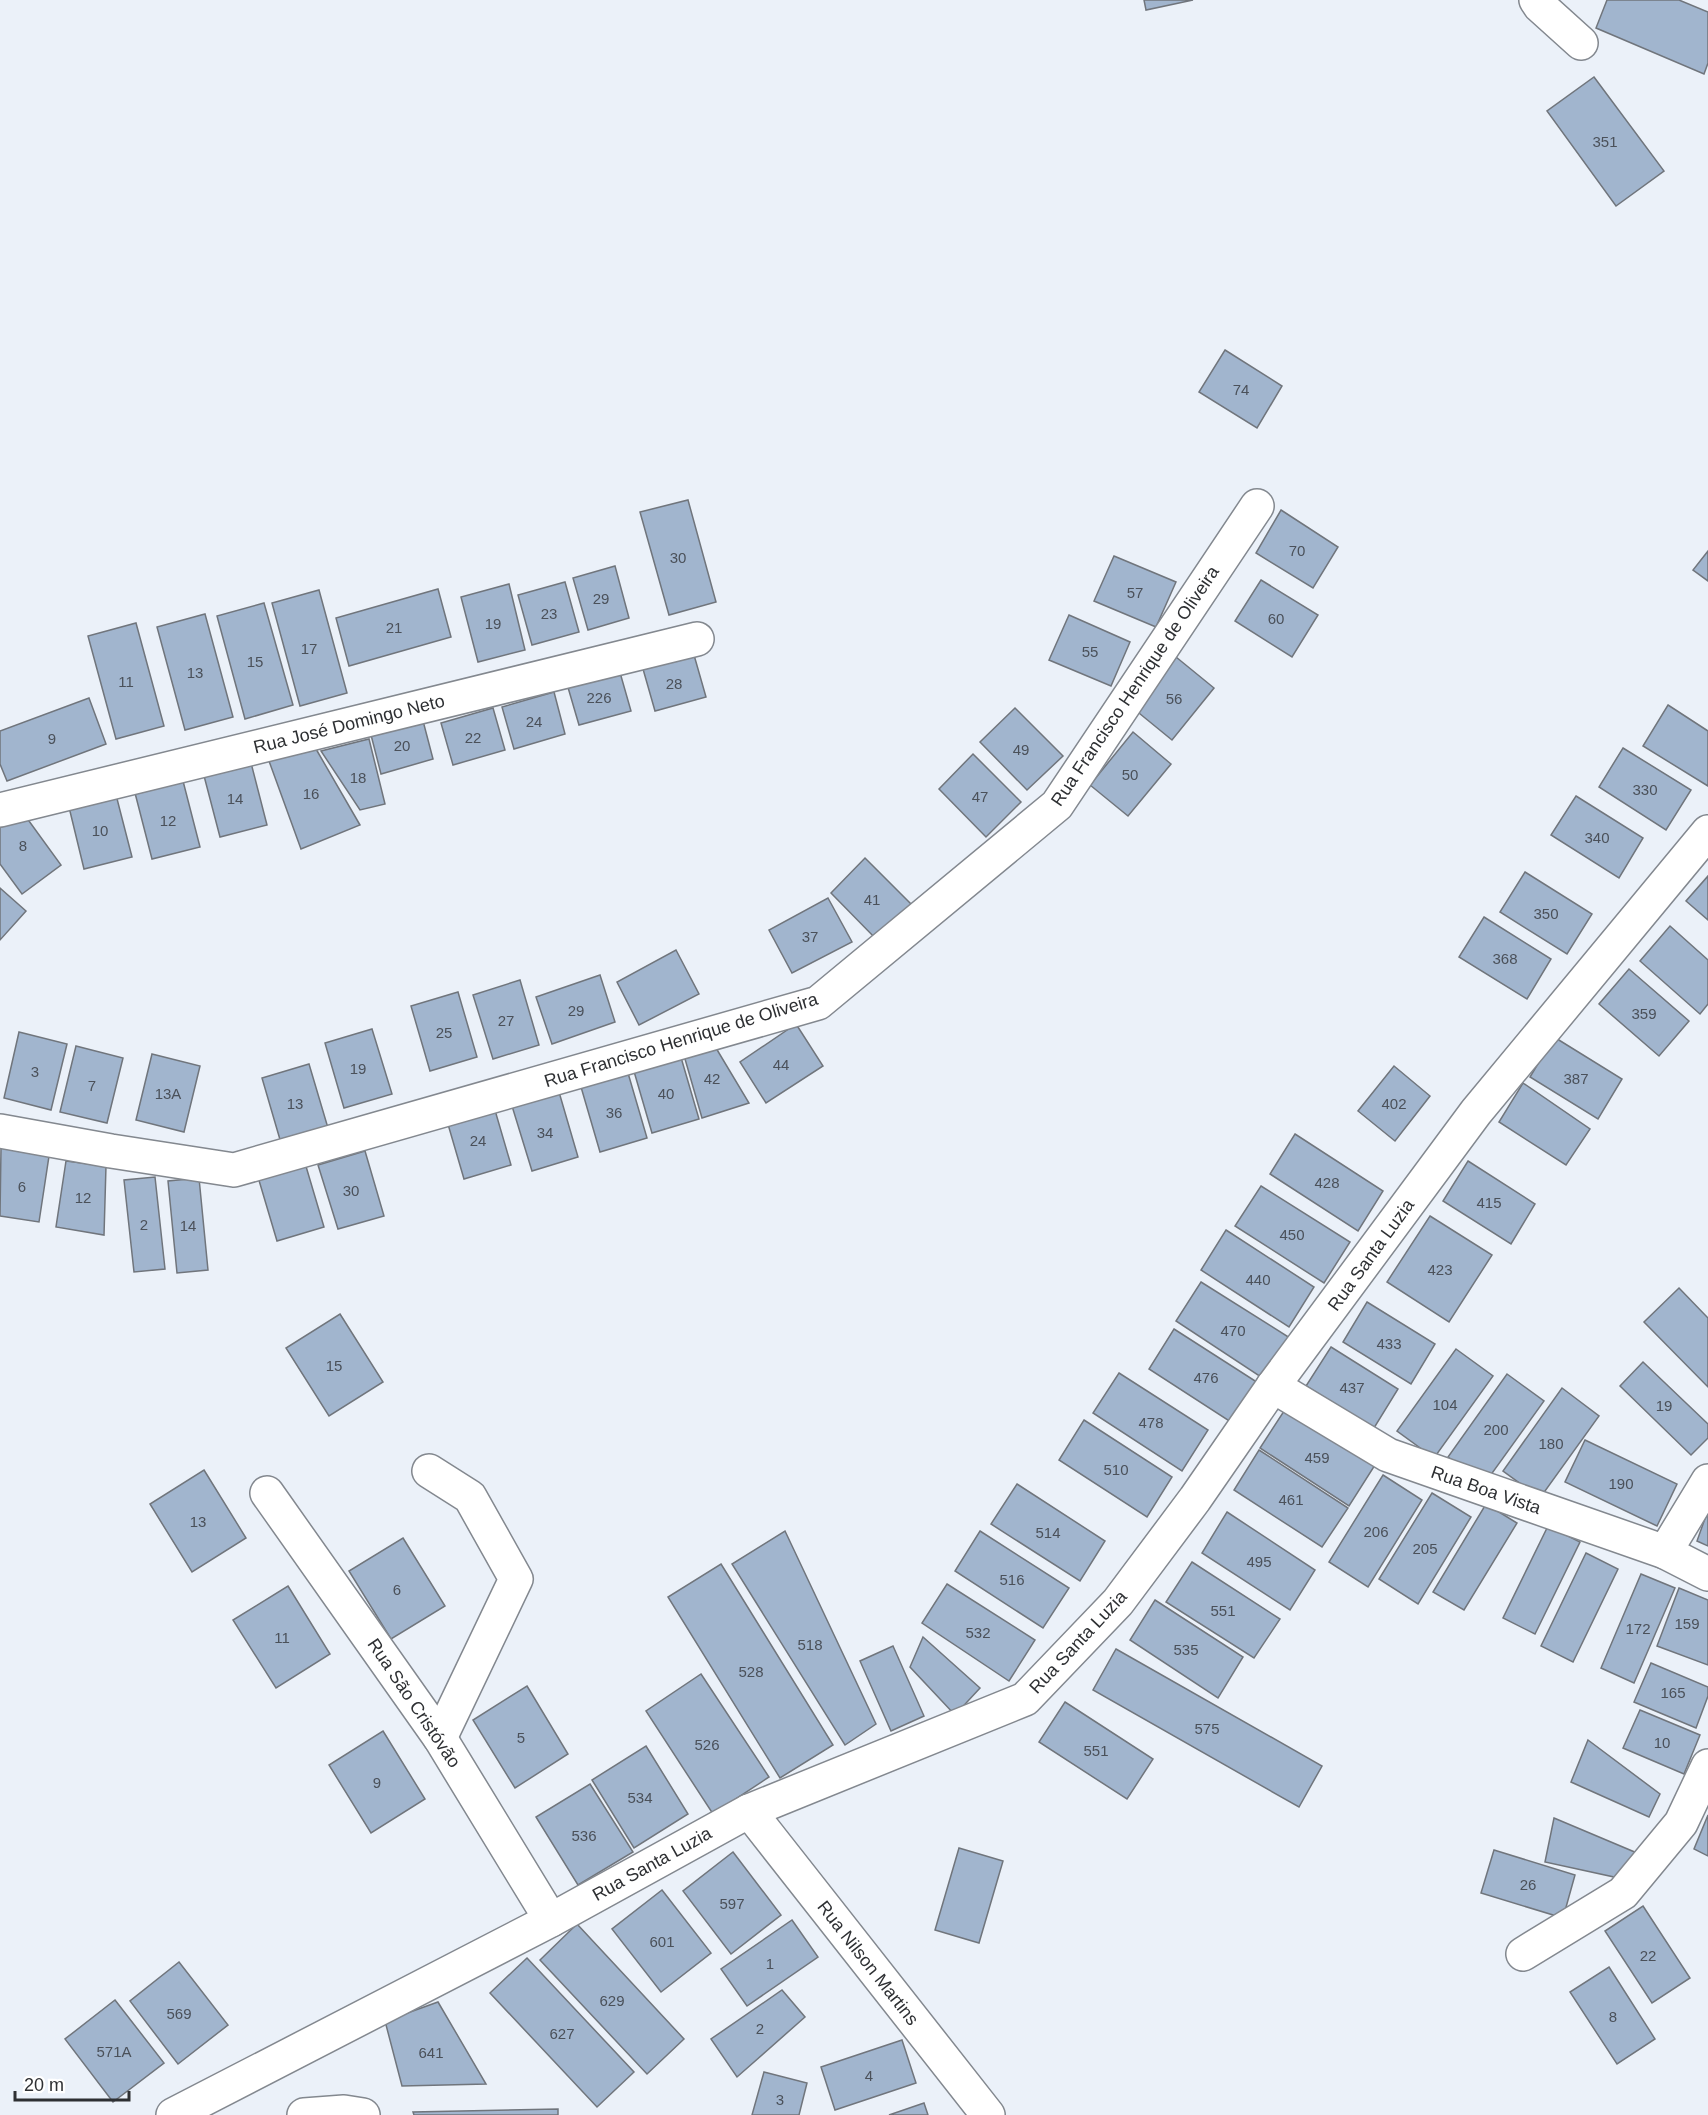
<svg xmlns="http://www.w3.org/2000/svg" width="1708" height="2115" font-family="Arial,sans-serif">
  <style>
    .building { fill: #a1b5ce; stroke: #70757c; stroke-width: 1.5 }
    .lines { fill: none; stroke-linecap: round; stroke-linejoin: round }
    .minor-casing { stroke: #83888f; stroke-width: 36 }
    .minor { stroke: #fff; stroke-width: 33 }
    .labels { text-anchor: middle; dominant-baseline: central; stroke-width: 4.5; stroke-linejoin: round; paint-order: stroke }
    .number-label { font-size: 15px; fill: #4b515a }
    .street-label { font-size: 18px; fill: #2e3033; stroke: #fff }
  </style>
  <rect width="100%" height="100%" fill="#ebf1f9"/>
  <!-- building -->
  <g class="building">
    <polygon points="1144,0 1193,0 1146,10"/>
    <polygon points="1607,0 1679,0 1708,12 1708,63 1704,74 1596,28"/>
    <polygon points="1594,77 1664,171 1616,206 1547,111"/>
    <polygon points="1225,350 1282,386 1257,428 1199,392"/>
    <polygon points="688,500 716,602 669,615 640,512"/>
    <polygon points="1281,510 1338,547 1313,588 1256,553"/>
    <polygon points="1708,551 1708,581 1693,570"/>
    <polygon points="1114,556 1176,582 1156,627 1094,601"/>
    <polygon points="615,566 629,618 588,630 573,578"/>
    <polygon points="1261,580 1318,615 1292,657 1235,621"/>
    <polygon points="565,582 579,632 532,645 518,595"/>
    <polygon points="509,584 525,650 478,662 461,597"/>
    <polygon points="438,589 451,637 349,666 336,618"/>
    <polygon points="319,590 347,693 300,706 272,603"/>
    <polygon points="264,603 293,705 245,719 217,616"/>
    <polygon points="205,614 233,717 185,730 157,627"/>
    <polygon points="1069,615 1130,642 1111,686 1049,660"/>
    <polygon points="136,623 164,726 116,739 88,636"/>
    <polygon points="694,655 706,697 655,711 643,669"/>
    <polygon points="1176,657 1214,688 1172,740 1134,709"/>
    <polygon points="619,669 631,711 579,725 567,684"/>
    <polygon points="554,692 565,734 514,749 502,707"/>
    <polygon points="89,698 106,744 7,781 0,764 0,731"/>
    <polygon points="1668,705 1708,731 1708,786 1643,746"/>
    <polygon points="493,708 505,750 453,765 441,723"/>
    <polygon points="1015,708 1063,756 1027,790 980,742"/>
    <polygon points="422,717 433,759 381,774 370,731"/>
    <polygon points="1133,732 1171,764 1128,816 1090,785"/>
    <polygon points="369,739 385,804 360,810 321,751"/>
    <polygon points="1623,748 1691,790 1666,830 1599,787"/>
    <polygon points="316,749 360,825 301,849 269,761"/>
    <polygon points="973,754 1021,802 986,837 939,789"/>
    <polygon points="250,759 267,825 220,837 203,772"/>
    <polygon points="183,781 200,847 152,859 135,793"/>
    <polygon points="115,791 132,857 84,869 68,803"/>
    <polygon points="1576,796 1643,838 1619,878 1551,835"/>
    <polygon points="21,810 61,865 22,894 0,864 0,826"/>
    <polygon points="865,858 913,906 878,941 831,893"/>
    <polygon points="1525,872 1592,914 1567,954 1500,912"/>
    <polygon points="1708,876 1708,920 1686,901"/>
    <polygon points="0,888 26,911 0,940"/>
    <polygon points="828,898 852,942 792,973 769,930"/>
    <polygon points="1484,917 1551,959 1527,999 1459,957"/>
    <polygon points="1670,926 1708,960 1708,1004 1700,1014 1640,961"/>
    <polygon points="676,950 699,994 639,1025 617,982"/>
    <polygon points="1629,969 1689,1021 1659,1056 1599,1004"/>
    <polygon points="600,975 615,1022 552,1044 536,997"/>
    <polygon points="520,980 539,1045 493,1059 473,995"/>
    <polygon points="458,992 477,1057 430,1071 411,1006"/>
    <polygon points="796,1024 823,1066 766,1103 740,1062"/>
    <polygon points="372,1029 392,1094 344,1108 325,1043"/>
    <polygon points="19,1032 67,1044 51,1110 4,1098"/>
    <polygon points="1554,1037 1622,1079 1598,1119 1530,1077"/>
    <polygon points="713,1043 749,1103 702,1118 683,1052"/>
    <polygon points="76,1046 123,1058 107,1123 60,1112"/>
    <polygon points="152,1054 200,1066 184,1132 136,1120"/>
    <polygon points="680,1054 699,1119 652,1133 633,1068"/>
    <polygon points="309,1064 328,1128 281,1143 262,1078"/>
    <polygon points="1394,1066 1430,1096 1395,1141 1358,1111"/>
    <polygon points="628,1073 647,1138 600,1152 581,1087"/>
    <polygon points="1523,1083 1590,1129 1566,1165 1499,1122"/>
    <polygon points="559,1092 578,1157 532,1171 512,1106"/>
    <polygon points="492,1100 511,1165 464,1179 445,1114"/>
    <polygon points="1295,1134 1383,1191 1358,1231 1270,1174"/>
    <polygon points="1,1148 49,1156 39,1222 0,1216"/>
    <polygon points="365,1151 384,1216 338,1229 318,1165"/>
    <polygon points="66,1161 106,1166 104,1235 56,1227"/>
    <polygon points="1468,1161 1535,1204 1511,1244 1443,1201"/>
    <polygon points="305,1163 324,1227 277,1241 258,1177"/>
    <polygon points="155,1177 165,1269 134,1272 124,1180"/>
    <polygon points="199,1178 208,1270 177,1273 168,1181"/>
    <polygon points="1261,1186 1350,1242 1324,1283 1235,1226"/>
    <polygon points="1430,1216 1492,1255 1449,1322 1387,1282"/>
    <polygon points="1226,1230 1314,1287 1289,1327 1201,1270"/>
    <polygon points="1201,1282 1290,1338 1264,1379 1176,1321"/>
    <polygon points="1679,1288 1708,1318 1708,1387 1644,1322"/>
    <polygon points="1367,1302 1435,1344 1411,1384 1343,1342"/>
    <polygon points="340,1314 383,1382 329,1416 286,1348"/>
    <polygon points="1174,1329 1263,1386 1237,1426 1149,1369"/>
    <polygon points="1331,1347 1398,1389 1374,1428 1306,1386"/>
    <polygon points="1456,1349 1493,1376 1434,1458 1397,1431"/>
    <polygon points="1643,1362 1708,1424 1708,1438 1691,1455 1620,1386"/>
    <polygon points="1119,1373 1208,1430 1182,1471 1093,1413"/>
    <polygon points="1507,1374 1544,1401 1485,1483 1448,1457"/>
    <polygon points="1562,1388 1599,1416 1540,1498 1503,1471"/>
    <polygon points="1286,1408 1375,1465 1349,1506 1260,1448"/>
    <polygon points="1084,1420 1172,1477 1147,1517 1059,1460"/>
    <polygon points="1585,1440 1677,1484 1657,1526 1565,1482"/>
    <polygon points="1259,1450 1348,1508 1322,1547 1234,1490"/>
    <polygon points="204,1470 246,1538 192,1572 150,1504"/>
    <polygon points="1383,1475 1422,1500 1368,1587 1329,1562"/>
    <polygon points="1017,1484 1105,1541 1080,1581 991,1524"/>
    <polygon points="1432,1493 1471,1517 1418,1604 1379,1579"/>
    <polygon points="1486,1504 1517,1523 1464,1610 1433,1592"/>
    <polygon points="1708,1510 1708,1546 1697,1541"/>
    <polygon points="1227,1512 1315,1570 1290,1610 1202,1553"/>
    <polygon points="1548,1526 1580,1542 1535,1634 1503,1618"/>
    <polygon points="785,1531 876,1724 845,1745 732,1564"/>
    <polygon points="980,1531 1069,1588 1043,1628 955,1571"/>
    <polygon points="403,1538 445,1606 391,1639 349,1571"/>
    <polygon points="1586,1553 1618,1569 1573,1662 1541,1646"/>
    <polygon points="1192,1562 1280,1619 1254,1658 1166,1602"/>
    <polygon points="721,1564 833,1745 780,1778 668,1597"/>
    <polygon points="1641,1574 1675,1588 1634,1683 1601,1668"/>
    <polygon points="947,1584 1035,1640 1009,1681 922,1623"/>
    <polygon points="288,1586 330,1654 276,1688 233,1620"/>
    <polygon points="1679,1588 1708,1600 1708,1665 1657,1646"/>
    <polygon points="1155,1600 1243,1657 1218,1698 1130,1640"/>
    <polygon points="923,1637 980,1688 955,1715 910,1667"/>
    <polygon points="893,1646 924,1716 891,1731 860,1661"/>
    <polygon points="1116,1649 1322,1766 1299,1807 1093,1690"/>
    <polygon points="1651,1663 1708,1687 1708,1696 1696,1728 1634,1702"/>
    <polygon points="701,1674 769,1777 713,1814 646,1711"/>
    <polygon points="527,1686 568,1754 515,1788 473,1720"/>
    <polygon points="1065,1702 1153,1759 1127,1799 1039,1742"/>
    <polygon points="1640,1710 1700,1735 1684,1774 1623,1748"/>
    <polygon points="383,1731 425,1799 371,1833 329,1765"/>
    <polygon points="1588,1740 1660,1794 1649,1817 1571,1782"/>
    <polygon points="646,1746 688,1814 634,1848 592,1780"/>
    <polygon points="590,1784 633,1852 578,1885 536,1817"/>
    <polygon points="1708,1815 1708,1856 1694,1849"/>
    <polygon points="1554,1818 1637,1853 1628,1880 1545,1862"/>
    <polygon points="959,1848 1003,1861 979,1943 935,1930"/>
    <polygon points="1494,1850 1575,1875 1563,1918 1481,1893"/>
    <polygon points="733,1852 781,1915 731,1954 683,1891"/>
    <polygon points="662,1890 711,1953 661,1992 612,1929"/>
    <polygon points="1643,1906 1690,1978 1652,2003 1605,1931"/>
    <polygon points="792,1920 818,1957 747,2006 721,1969"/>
    <polygon points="577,1924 684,2039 647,2074 540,1960"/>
    <polygon points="527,1958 634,2072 597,2107 490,1993"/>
    <polygon points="179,1962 228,2025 178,2064 130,2001"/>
    <polygon points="1609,1967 1655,2039 1617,2064 1570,1992"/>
    <polygon points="782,1990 805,2017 737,2077 711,2039"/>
    <polygon points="115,2000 164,2063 113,2102 65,2039"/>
    <polygon points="438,2002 486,2084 402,2086 385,2021"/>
    <polygon points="902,2040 916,2083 835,2110 821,2067"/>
    <polygon points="764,2072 807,2083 799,2115 752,2115"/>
    <polygon points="924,2103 928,2115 889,2115"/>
    <polygon points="558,2109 558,2115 414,2115 413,2112"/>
  </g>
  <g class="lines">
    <!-- minor casing -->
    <g class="minor-casing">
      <g id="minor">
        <polyline points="1536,0 1540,6 1581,43"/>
        <polyline points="0,810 697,639"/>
        <polyline points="0,1131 111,1151 234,1170 818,1003 1057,805 1257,506"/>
        <polyline points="1273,1386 1388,1455 1665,1552 1708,1574"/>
        <polyline points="429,1471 470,1497 516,1579 440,1738"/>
        <polyline points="267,1493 440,1738 551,1920"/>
        <polyline points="1665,1552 1708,1481"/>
        <polyline points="749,1811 988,2115"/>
        <polyline points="1523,1954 1623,1893 1681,1823 1708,1766"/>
        <polyline points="173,2115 551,1920 749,1811 1025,1699 1118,1602 1195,1499 1273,1386 1476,1112 1708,832"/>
        <polyline points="304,2115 344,2112 363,2115"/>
      </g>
    </g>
    <!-- minor -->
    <use href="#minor" class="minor"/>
  </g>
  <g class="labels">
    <!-- number labels -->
    <g class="number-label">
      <text x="1605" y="141">351</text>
      <text x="1241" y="389">74</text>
      <text x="1297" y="550">70</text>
      <text x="678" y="557">30</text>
      <text x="1135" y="592">57</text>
      <text x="601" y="598">29</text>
      <text x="549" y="613">23</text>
      <text x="1276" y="618">60</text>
      <text x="493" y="623">19</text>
      <text x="394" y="627">21</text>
      <text x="309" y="648">17</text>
      <text x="1090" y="651">55</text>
      <text x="255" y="661">15</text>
      <text x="195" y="672">13</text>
      <text x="126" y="681">11</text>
      <text x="674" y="683">28</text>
      <text x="599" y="697">226</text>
      <text x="1174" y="698">56</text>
      <text x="534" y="721">24</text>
      <text x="473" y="737">22</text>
      <text x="52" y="738">9</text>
      <text x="402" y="745">20</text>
      <text x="1021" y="749">49</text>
      <text x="1130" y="774">50</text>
      <text x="358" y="777">18</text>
      <text x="1645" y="789">330</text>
      <text x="311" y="793">16</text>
      <text x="980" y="796">47</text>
      <text x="235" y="798">14</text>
      <text x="168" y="820">12</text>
      <text x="100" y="830">10</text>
      <text x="1597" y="837">340</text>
      <text x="23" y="845">8</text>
      <text x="872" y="899">41</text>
      <text x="1546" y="913">350</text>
      <text x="810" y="936">37</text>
      <text x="1505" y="958">368</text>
      <text x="576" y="1010">29</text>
      <text x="1644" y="1013">359</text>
      <text x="506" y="1020">27</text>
      <text x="444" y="1032">25</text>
      <text x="781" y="1064">44</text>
      <text x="358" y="1068">19</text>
      <text x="35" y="1071">3</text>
      <text x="712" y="1078">42</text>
      <text x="1576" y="1078">387</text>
      <text x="92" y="1085">7</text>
      <text x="168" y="1093">13A</text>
      <text x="666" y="1093">40</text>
      <text x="295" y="1103">13</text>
      <text x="1394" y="1103">402</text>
      <text x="614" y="1112">36</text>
      <text x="545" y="1132">34</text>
      <text x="478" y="1140">24</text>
      <text x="1327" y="1182">428</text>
      <text x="22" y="1186">6</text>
      <text x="351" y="1190">30</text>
      <text x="83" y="1197">12</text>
      <text x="1489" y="1202">415</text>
      <text x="144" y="1224">2</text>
      <text x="188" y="1225">14</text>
      <text x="1292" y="1234">450</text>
      <text x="1440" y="1269">423</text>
      <text x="1258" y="1279">440</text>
      <text x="1233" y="1330">470</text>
      <text x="1389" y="1343">433</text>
      <text x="334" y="1365">15</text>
      <text x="1206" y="1377">476</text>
      <text x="1352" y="1387">437</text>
      <text x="1445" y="1404">104</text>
      <text x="1664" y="1405">19</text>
      <text x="1151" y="1422">478</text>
      <text x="1496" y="1429">200</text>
      <text x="1551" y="1443">180</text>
      <text x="1317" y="1457">459</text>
      <text x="1116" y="1469">510</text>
      <text x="1621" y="1483">190</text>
      <text x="1291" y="1499">461</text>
      <text x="198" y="1521">13</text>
      <text x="1376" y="1531">206</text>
      <text x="1048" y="1532">514</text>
      <text x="1425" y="1548">205</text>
      <text x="1259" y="1561">495</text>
      <text x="1012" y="1579">516</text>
      <text x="397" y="1589">6</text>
      <text x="1223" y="1610">551</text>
      <text x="1687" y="1623">159</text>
      <text x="1638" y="1628">172</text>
      <text x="978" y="1632">532</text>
      <text x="282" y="1637">11</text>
      <text x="810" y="1644">518</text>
      <text x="1186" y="1649">535</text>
      <text x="751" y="1671">528</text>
      <text x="1673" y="1692">165</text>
      <text x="1207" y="1728">575</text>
      <text x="521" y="1737">5</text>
      <text x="1662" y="1742">10</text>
      <text x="707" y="1744">526</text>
      <text x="1096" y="1750">551</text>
      <text x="377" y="1782">9</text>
      <text x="640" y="1797">534</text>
      <text x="584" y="1835">536</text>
      <text x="1528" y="1884">26</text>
      <text x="732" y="1903">597</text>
      <text x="662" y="1941">601</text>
      <text x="1648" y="1955">22</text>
      <text x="770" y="1963">1</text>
      <text x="612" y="2000">629</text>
      <text x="179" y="2013">569</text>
      <text x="1613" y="2016">8</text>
      <text x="760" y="2028">2</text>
      <text x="562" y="2033">627</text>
      <text x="114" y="2051">571A</text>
      <text x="431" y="2052">641</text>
      <text x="869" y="2075">4</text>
      <text x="780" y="2099">3</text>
    </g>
    <!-- street labels -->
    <g class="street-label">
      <text transform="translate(1135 686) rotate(-56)">Rua Francisco Henrique de Oliveira</text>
      <text transform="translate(349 724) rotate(-14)">Rua José Domingo Neto</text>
      <text transform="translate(681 1040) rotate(-17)">Rua Francisco Henrique de Oliveira</text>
      <text transform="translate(1371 1255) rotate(-54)">Rua Santa Luzia</text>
      <text transform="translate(1486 1490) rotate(19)">Rua Boa Vista</text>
      <text transform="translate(1078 1642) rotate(-47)">Rua Santa Luzia</text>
      <text transform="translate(414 1703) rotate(56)">Rua São Cristóvão</text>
      <text transform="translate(652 1864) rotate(-29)">Rua Santa Luzia</text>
      <text transform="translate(868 1963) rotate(52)">Rua Nilson Martins</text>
    </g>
  </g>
  <!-- scale -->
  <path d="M15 2091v9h114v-9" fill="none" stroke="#2e3033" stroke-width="3"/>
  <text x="24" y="2091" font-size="18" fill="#2e3033" stroke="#ffffff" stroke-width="4.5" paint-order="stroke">20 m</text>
</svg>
